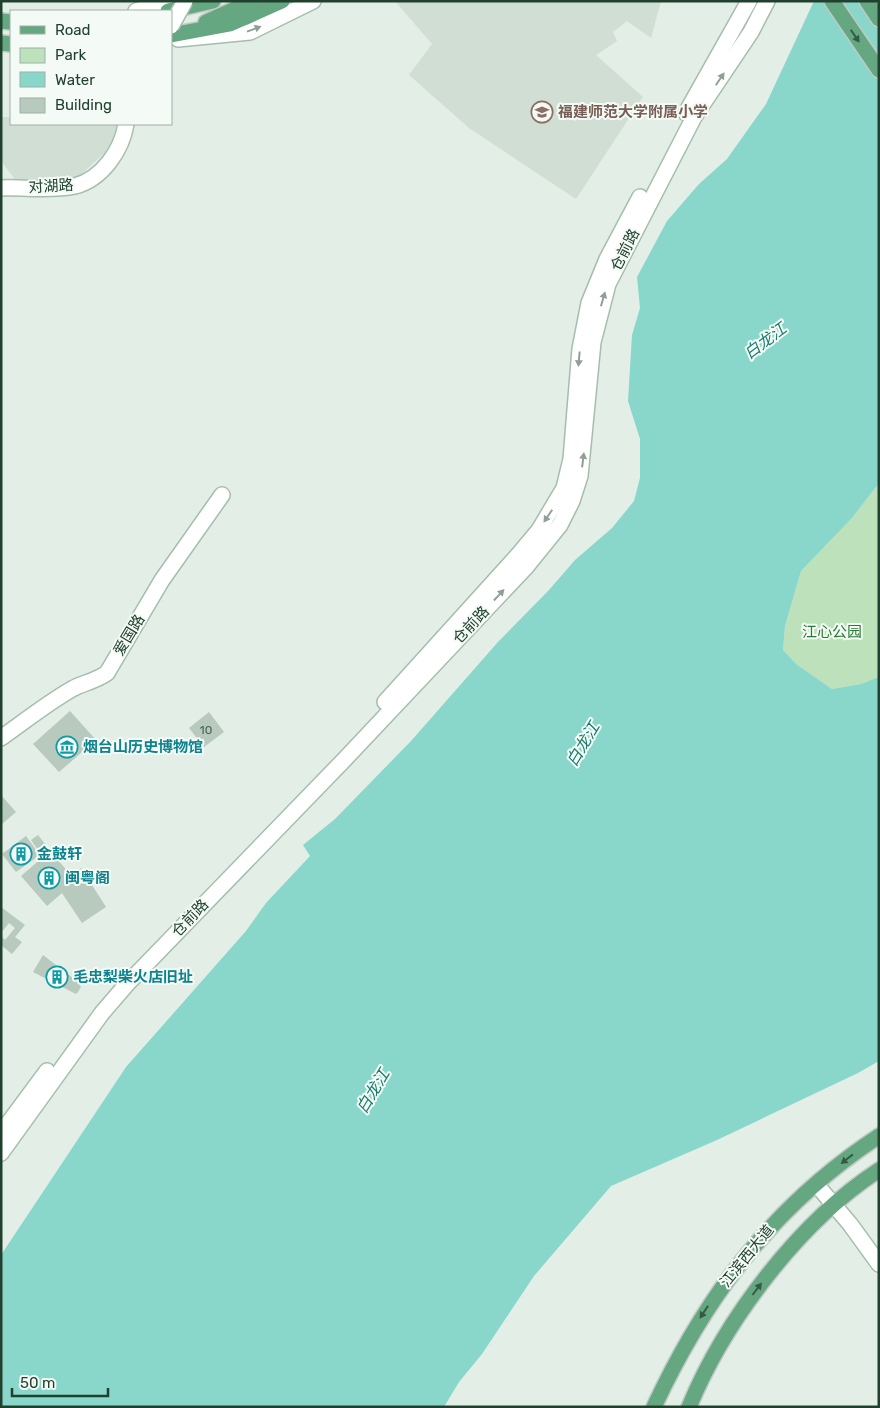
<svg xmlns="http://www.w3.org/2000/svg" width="880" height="1408" font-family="Rubik,'Noto Sans SC',sans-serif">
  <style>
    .built { fill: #d1ded4 }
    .green { fill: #bce1bb }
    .water { fill: #88d7ca }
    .building { fill: #b8c9be }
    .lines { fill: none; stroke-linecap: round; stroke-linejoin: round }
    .secondary-casing { stroke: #a4bead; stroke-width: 18 }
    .primary-casing { stroke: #c1cac5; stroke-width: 18 }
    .secondary { stroke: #fff; stroke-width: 15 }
    .primary { stroke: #65a781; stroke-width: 15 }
    .secondary-bridge-casing { stroke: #a4bead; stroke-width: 18; stroke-linecap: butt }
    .secondary-bridge { stroke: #fff; stroke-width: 15 }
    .oneway { fill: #90a097 }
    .oneway2 { fill: #325a44 }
    .labels { text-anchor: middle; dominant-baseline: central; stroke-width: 4; stroke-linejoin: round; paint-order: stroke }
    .number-label { font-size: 12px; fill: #476353 }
    .education-label { font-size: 15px; font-weight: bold; fill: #785e54; stroke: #f4faf5; text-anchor: start }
    .street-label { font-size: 15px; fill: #21412f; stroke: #f4faf5 }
    .park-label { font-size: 15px; fill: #287b2f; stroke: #f4faf5 }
    .culture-label { font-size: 15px; font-weight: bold; fill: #0d838f; stroke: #f4faf5; text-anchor: start }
    .water-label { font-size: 16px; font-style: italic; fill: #177c6e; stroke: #f4faf5 }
  </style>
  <rect width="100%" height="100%" fill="#e3eee6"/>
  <!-- built -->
  <g class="built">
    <polygon points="395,1 661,1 651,38 627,21 613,32 617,41 596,55 643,97 576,199 469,128 409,75 432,44"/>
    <polygon points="1,117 11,117 11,124 118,124 116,133 107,151 80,175 70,179 18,183 1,161"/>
  </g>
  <!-- green -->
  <polygon class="green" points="879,483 879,677 861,684 832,689 796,664 783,650 785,626 801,571 852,518"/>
  <!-- water -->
  <polygon class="water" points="814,1 879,1 879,483 852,518 801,571 785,626 783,650 796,664 832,689 861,684 879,677 879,1061 858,1073 717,1140 611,1186 534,1276 482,1354 459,1382 444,1407 1,1407 1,1255 126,1067 246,931 266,903 310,856 303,845 335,819 411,741 498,642 549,590 575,560 612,528 634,501 640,478 640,439 628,401 632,335 640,308 637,277 667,221 699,184 727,159 766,104"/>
  <!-- building -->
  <g class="building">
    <polygon points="70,711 96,740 59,772 33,744"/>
    <polygon points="209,712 224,732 204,747 189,728"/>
    <polygon points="1,795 16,812 1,825"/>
    <polygon points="38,835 48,848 40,853 31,840"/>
    <polygon points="26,836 40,855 16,872 2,854"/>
    <polygon points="50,851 70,874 81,868 106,907 82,923 62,893 47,906 21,876"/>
    <polygon points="1,907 25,925 15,937 22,942 12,954 1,945 1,936 5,940 15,928 9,923 1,933"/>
    <polygon points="43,955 78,982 81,987 78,992 76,994 33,972"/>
  </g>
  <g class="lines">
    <!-- secondary casing -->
    <g class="secondary-casing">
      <g id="secondary">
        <polyline points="136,11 167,1"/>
        <polyline points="178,39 250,32 313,1"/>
        <polyline points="686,113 749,1"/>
        <path d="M1,188C24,187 52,191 75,186C102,179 122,150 126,124"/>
        <polyline points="385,702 518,555 539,530 564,488 571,459 580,349 589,303 607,259 640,197"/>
        <path d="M1,738C25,721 46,704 72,689C83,683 96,681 107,673L162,580L222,495"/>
        <polyline points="1,1133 47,1071"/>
        <polyline points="1,1153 102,1013 127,984 344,760 526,567 560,525 572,501 580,476 593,342 608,284 694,117 751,32 767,1"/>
        <polyline points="816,1184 850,1224 879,1264"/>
      </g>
    </g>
    <!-- primary casing -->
    <g class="primary-casing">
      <g id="primary">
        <polyline points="832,1 879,70"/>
        <polyline points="867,1 879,19"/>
        <polyline points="168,11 213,1"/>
        <polyline points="1,21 11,22"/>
        <polyline points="206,22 253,1"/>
        <polyline points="171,35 230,24 282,1"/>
        <polyline points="1,43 11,44"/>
        <path d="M654,1407C706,1295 774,1205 879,1136"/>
        <path d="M689,1407C725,1320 799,1222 879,1170"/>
      </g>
    </g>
    <!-- secondary -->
    <use href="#secondary" class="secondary"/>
    <!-- primary -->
    <use href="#primary" class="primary"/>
    <!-- secondary-bridge casing -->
    <g class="secondary-bridge-casing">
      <polyline id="secondary-bridge" points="171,26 185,1"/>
    </g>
    <!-- secondary-bridge -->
    <use href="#secondary-bridge" class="secondary-bridge"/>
  </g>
  <!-- one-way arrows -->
  <defs><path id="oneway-solid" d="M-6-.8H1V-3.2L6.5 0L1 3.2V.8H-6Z" transform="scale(1.25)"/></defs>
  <g class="oneway">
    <use href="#oneway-solid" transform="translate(254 29) rotate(-20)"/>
    <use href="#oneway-solid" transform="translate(720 79) rotate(-56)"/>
    <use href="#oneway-solid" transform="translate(603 299) rotate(-74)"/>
    <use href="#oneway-solid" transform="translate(579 359) rotate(95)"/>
    <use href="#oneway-solid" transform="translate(583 460) rotate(-83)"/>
    <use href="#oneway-solid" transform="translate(548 516) rotate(124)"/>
    <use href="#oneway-solid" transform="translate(499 595) rotate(-47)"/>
  </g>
  <g class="oneway2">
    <use href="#oneway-solid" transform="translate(855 36) rotate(56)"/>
    <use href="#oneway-solid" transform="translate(847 1159) rotate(142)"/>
    <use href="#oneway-solid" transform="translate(757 1289) rotate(-53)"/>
    <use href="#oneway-solid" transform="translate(704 1312) rotate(123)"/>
  </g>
  <!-- icons -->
  <defs>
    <g id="school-ring" transform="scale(1.125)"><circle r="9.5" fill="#f4faf5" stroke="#8d6e63" stroke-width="1.5"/><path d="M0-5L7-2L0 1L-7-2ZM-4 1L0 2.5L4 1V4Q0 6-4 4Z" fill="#8d6e63"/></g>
    <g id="museum-ring" transform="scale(1.125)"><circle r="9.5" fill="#f4faf5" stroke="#0f9aa8" stroke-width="1.5"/><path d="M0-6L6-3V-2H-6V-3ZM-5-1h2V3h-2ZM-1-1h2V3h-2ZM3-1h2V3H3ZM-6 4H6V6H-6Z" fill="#0f9aa8"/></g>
    <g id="building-ring" transform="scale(1.125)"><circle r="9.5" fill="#f4faf5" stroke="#0f9aa8" stroke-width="1.5"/><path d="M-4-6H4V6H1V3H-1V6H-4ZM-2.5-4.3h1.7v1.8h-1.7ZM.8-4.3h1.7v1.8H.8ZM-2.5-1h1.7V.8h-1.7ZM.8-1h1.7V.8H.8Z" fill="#0f9aa8"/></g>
  </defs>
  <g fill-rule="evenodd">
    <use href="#school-ring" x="542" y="112"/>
    <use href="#museum-ring" x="67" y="747"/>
    <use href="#building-ring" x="21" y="854"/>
    <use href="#building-ring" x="49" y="878"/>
    <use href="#building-ring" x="57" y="977"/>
  </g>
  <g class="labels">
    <!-- number labels -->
    <g class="number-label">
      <text x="206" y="730">10</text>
    </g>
    <!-- education labels -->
    <g class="education-label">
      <text x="558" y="112">福建师范大学附属小学</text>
    </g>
    <!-- street labels -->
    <g class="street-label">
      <text transform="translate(51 186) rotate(-3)">对湖路</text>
      <text transform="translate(625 250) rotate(-63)">仓前路</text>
      <text transform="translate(471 625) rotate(-47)">仓前路</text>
      <text transform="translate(129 635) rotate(-59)">爱国路</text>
      <text transform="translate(190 918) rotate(-46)">仓前路</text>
      <text transform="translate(747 1256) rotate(-51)">江滨西大道</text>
    </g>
    <!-- park labels -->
    <g class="park-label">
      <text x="832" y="632">江心公园</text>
    </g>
    <!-- culture labels -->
    <g class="culture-label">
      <text x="83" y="747">烟台山历史博物馆</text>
      <text x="37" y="854">金鼓轩</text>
      <text x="65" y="878">闽粤阁</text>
      <text x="73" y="977">毛忠梨柴火店旧址</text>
    </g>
    <!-- water labels -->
    <g class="water-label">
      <text transform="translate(765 341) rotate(-37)">白龙江</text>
      <text transform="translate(583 744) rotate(-59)">白龙江</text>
      <text transform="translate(373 1091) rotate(-59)">白龙江</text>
    </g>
  </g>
  <!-- border -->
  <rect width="880" height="1408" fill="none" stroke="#21412f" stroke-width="5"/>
  <!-- legend -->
  <rect x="10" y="10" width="162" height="115" fill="#f4faf5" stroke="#a0b0a6"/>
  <rect x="20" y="26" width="25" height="8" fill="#65a781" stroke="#a0b0a6"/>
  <text x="55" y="35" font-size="15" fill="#21412f">Road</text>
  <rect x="20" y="48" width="25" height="15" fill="#bce1bb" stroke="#a0b0a6"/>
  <text x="55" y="60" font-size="15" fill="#21412f">Park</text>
  <rect x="20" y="72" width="25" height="15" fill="#88d7ca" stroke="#a0b0a6"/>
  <text x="55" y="85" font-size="15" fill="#21412f">Water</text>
  <rect x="20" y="98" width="25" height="15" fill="#b8c9be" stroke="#a0b0a6"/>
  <text x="55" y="110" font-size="15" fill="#21412f">Building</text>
  <!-- scale -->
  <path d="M12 1388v8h96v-8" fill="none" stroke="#21412f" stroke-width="2.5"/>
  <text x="20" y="1388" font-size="15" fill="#21412f" stroke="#f4faf5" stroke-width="4" paint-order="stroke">50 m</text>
</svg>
